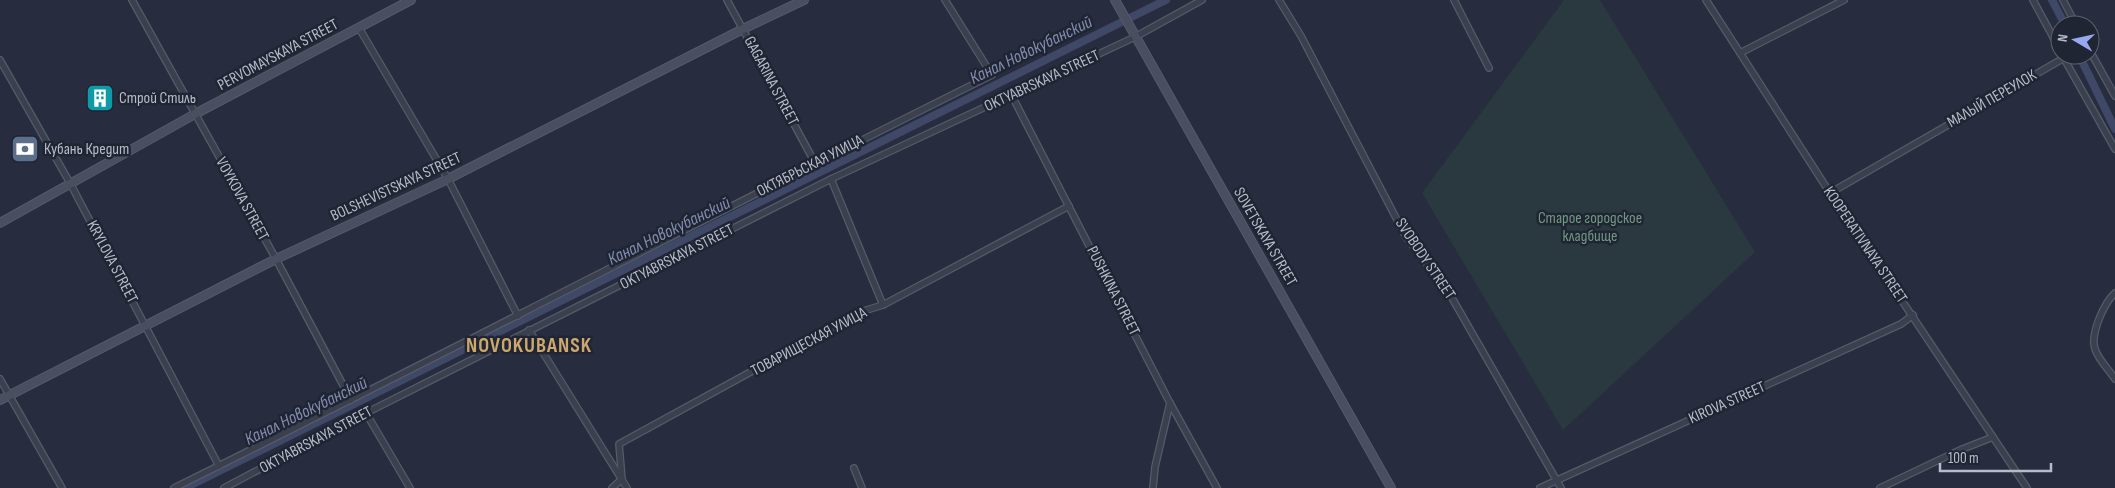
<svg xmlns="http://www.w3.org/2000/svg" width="2115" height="488" font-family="'Sofia Sans Condensed',sans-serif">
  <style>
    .green { fill: #29393f }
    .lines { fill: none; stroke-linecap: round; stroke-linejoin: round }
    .canal { stroke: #3f4866; stroke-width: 8 }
    .street-casing { stroke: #565b69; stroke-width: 8 }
    .secondary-casing { stroke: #565b69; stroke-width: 10 }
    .street { stroke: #3b404e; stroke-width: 5.5 }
    .secondary { stroke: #4a4e61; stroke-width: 8 }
    .labels { text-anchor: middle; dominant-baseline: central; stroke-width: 5; stroke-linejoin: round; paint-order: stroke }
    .street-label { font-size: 16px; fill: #b8bbc9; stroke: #202534 }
    .poi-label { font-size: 16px; fill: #b8bbc9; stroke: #202534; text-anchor: start }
    .park-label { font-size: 16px; fill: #719881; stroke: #202534 }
    .water-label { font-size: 18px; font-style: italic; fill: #828dae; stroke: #202534 }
    .district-label { font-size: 21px; font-weight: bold; letter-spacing: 1px; fill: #cda86e; stroke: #202534 }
  </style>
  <rect width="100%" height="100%" fill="#272d3e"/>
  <!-- green -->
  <polygon class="green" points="1564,0 1600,0 1755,252 1563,430 1422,193"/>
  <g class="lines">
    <!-- canal -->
    <g class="canal">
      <polyline points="2052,0 2065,25"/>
      <polyline points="2079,55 2115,129"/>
      <polyline points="185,488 1166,0"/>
    </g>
    <!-- street casing -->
    <g class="street-casing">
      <g id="street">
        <polyline points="132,0 276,259 351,400"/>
        <polyline points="727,0 815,163"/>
        <polyline points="1279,0 1301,36 1406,237 1448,291 1561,488"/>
        <polyline points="1454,0 1489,68"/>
        <polyline points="1706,0 1830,193 2027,488"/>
        <polyline points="2033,0 2060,50"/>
        <polyline points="2063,0 2076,25"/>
        <polyline points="359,28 448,179 518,316"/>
        <polyline points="2090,51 2115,96"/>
        <polyline points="1740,53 1844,0"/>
        <polyline points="2062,55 2115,149"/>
        <polyline points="0,60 70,183 219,466"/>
        <polyline points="1011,94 1170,403 1217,488"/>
        <polyline points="831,179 883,305"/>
        <polyline points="1830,193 2064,58"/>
        <path d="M2115,293C2104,303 2090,334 2095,349C2098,359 2109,370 2115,379"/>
        <polyline points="529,330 627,488"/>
        <polyline points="0,379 62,488"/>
        <polyline points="366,413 410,488"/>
        <polyline points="854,468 862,488"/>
        <path d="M174,488C448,353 718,211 992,75L945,0"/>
        <polyline points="224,488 366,413 831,179 1135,37 1202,0"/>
        <polyline points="612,488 622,479 619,444 860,312 883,305 1069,206"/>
        <polyline points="1153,488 1155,467 1170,403"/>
        <polyline points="1540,488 1901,324 1913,315"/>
        <polyline points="1880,488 1960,450 1993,437"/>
      </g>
    </g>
    <!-- secondary casing -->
    <g class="secondary-casing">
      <g id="secondary">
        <polyline points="1115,0 1391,488"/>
        <polyline points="0,223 195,114 411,0"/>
        <polyline points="0,400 276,259 448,179 743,29 804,0"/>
      </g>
    </g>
    <!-- street -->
    <use href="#street" class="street"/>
    <!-- secondary -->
    <use href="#secondary" class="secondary"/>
  </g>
  <!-- icons -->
  <defs>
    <g id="building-square" transform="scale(1.4375)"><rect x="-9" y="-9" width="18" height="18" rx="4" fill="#0f9aa8" stroke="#202534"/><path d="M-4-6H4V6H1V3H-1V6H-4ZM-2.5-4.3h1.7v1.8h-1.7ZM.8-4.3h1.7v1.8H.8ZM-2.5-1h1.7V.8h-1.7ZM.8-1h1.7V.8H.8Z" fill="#fff"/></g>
    <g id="bank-square" transform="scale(1.4375)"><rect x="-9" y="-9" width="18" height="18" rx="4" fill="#5c6f8a" stroke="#202534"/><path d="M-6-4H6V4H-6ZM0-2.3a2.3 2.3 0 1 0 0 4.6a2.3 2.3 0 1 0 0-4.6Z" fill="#fff"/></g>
  </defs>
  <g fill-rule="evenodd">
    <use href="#building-square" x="100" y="98"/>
    <use href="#bank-square" x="25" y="149"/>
  </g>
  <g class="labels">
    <!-- street labels -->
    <g class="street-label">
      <text transform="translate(278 55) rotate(-28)">PERVOMAYSKAYA STREET</text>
      <text transform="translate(771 81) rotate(62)">GAGARINA STREET</text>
      <text transform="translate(1042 81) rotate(-25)">OKTYABRSKAYA STREET</text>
      <text transform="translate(1992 99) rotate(-30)">МАЛЫЙ ПЕРЕУЛОК</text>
      <text transform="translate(810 166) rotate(-27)">ОКТЯБРЬСКАЯ УЛИЦА</text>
      <text transform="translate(396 187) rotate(-25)">BOLSHEVISTSKAYA STREET</text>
      <text transform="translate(242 199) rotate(61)">VOYKOVA STREET</text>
      <text transform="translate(1265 237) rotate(60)">SOVETSKAYA STREET</text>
      <text transform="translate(1865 245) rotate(56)">KOOPERATIVNAYA STREET</text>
      <text transform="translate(677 257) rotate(-27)">OKTYABRSKAYA STREET</text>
      <text transform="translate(1425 259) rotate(56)">SVOBODY STREET</text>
      <text transform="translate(112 262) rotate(62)">KRYLOVA STREET</text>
      <text transform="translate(1113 291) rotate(63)">PUSHKINA STREET</text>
      <text transform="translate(809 342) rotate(-28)">ТОВАРИЩЕСКАЯ УЛИЦА</text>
      <text transform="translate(1727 403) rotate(-24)">KIROVA STREET</text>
      <text transform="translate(316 440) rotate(-28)">OKTYABRSKAYA STREET</text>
    </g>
    <!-- poi labels -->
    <g class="poi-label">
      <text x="119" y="98">Строй Стиль</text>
      <text x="44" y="149">Кубань Кредит</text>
    </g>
    <!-- park labels -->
    <g class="park-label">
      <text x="1590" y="218">Старое городское<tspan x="1590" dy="18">кладбище</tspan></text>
    </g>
    <!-- water labels -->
    <g class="water-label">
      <text transform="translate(1031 50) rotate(-26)">Канал Новокубанский</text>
      <text transform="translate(669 231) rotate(-26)">Канал Новокубанский</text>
      <text transform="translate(306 411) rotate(-26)">Канал Новокубанский</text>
    </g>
    <!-- district labels -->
    <g class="district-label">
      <text x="529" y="345">NOVOKUBANSK</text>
    </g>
  </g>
  <!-- north arrow -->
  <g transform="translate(2075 40) rotate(279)"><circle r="24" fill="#202534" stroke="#5d6170"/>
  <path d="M0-4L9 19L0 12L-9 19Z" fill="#96a9f0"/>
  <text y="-8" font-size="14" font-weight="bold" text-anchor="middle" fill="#b8bbc9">N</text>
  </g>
  <!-- scale -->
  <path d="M1940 463v8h111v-8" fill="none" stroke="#b8bbc9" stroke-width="2.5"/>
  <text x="1948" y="463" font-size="15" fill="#b8bbc9" stroke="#202534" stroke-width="4" paint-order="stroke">100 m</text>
</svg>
